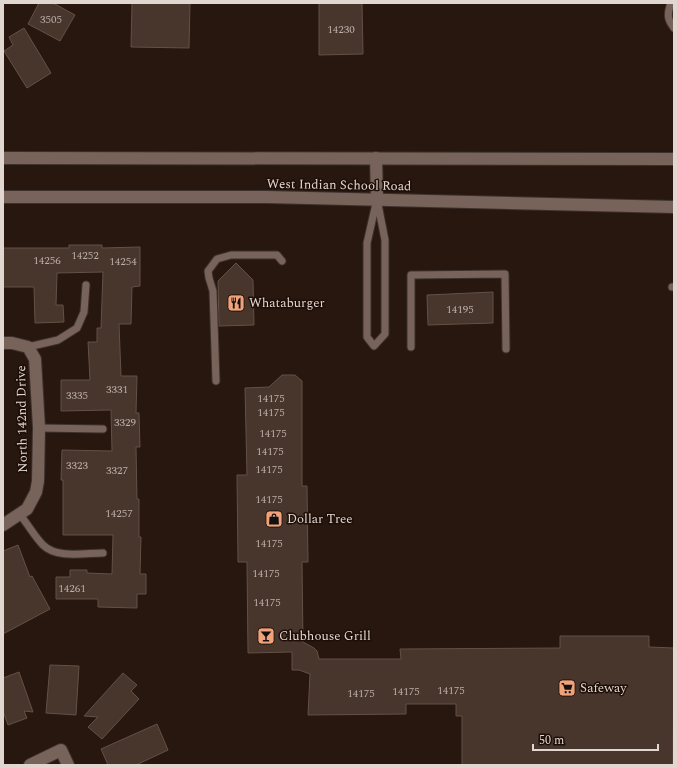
<svg xmlns="http://www.w3.org/2000/svg" width="677" height="768" font-family="Spectral,serif">
  <style>
    .building { fill: #48362d; stroke: #635046 }
    .lines { fill: none; stroke-linecap: round; stroke-linejoin: round }
    .lane-casing { stroke: #3d312e; stroke-width: 9 }
    .street-casing { stroke: #3d312e; stroke-width: 14 }
    .secondary-casing { stroke: #3d312e; stroke-width: 14 }
    .lane { stroke: #776359; stroke-width: 7 }
    .street { stroke: #776359; stroke-width: 12 }
    .secondary { stroke: #776359; stroke-width: 12 }
    .labels { text-anchor: middle; dominant-baseline: central; stroke-width: 3; stroke-linejoin: round; paint-order: stroke }
    .number-label { font-size: 11px; fill: #bbaea7 }
    .street-label { font-size: 13px; fill: #e1d6d0; stroke: #1d0e07 }
    .poi-label { font-size: 13px; fill: #e1d6d0; stroke: #1d0e07; text-anchor: start }
  </style>
  <rect width="100%" height="100%" fill="#27170f"/>
  <!-- building -->
  <g class="building">
    <polygon points="39,3 53,3 75,15 60,41 28,24"/>
    <polygon points="132,3 190,3 189,48 131,47"/>
    <polygon points="319,3 362,3 363,54 319,55"/>
    <polygon points="24,28 51,73 27,88 4,51 13,45 9,37"/>
    <polygon points="69,245 102,245 102,248 140,247 140,286 132,287 131,324 119,324 121,376 137,376 136,413 139,413 140,447 136,447 137,499 139,499 139,537 141,537 140,574 146,574 146,594 137,594 137,608 98,607 98,599 56,599 56,577 70,577 70,570 87,570 87,573 112,574 113,535 63,535 63,480 61,480 62,450 112,451 111,410 61,411 61,380 90,380 88,342 97,342 97,328 101,328 103,272 57,273 56,305 63,305 64,322 35,323 34,287 3,287 3,248 69,248"/>
    <polygon points="236,263 253,280 254,325 219,326 218,281"/>
    <polygon points="493,292 493,323 428,325 427,295"/>
    <polygon points="282,375 295,375 302,381 302,486 307,486 308,562 302,562 303,642 314,648 317,651 319,659 401,659 400,649 560,648 560,636 649,636 649,647 674,648 673,765 462,765 462,716 456,716 456,704 406,704 406,714 308,715 310,674 299,670 292,670 292,652 248,653 247,562 238,562 237,475 247,475 245,388 269,387"/>
    <polygon points="18,545 30,577 32,576 50,609 3,634 3,551"/>
    <polygon points="50,665 79,666 76,715 46,713"/>
    <polygon points="19,672 33,712 24,711 27,718 8,725 3,711 3,678"/>
    <polygon points="123,673 137,685 131,691 139,699 102,739 88,727 98,717 84,716"/>
    <polygon points="157,724 168,750 136,765 108,765 101,749"/>
  </g>
  <g class="lines">
    <!-- lane casing -->
    <g class="lane-casing">
      <g id="lane">
        <path d="M671,3C667,14 667,19 674,28"/>
        <polygon points="377,199 385,240 385,334 374,346 367,337 367,243"/>
        <polyline points="672,287 674,287"/>
        <polyline points="28,347 58,340 77,328 84,312 86,285"/>
        <polyline points="411,347 411,275 505,274 506,349"/>
        <polyline points="216,381 213,291 209,278 208,271 217,259 231,255 277,255 282,261"/>
        <polyline points="39,428 103,429"/>
        <path d="M20,515C28,524 34,536 43,545C57,559 85,553 103,553"/>
      </g>
    </g>
    <!-- street casing -->
    <g class="street-casing">
      <g id="street">
        <polyline points="3,343 12,343 28,347 35,359 39,428 38,481 36,492 27,509 3,525"/>
        <polyline points="30,765 61,750 68,765"/>
      </g>
    </g>
    <!-- secondary casing -->
    <g class="secondary-casing">
      <g id="secondary">
        <polyline points="3,158 674,159"/>
        <polyline points="376,158 377,199"/>
        <polyline points="3,197 267,197 674,207"/>
      </g>
    </g>
    <!-- lane -->
    <use href="#lane" class="lane"/>
    <!-- street -->
    <use href="#street" class="street"/>
    <!-- secondary -->
    <use href="#secondary" class="secondary"/>
  </g>
  <!-- icons -->
  <defs>
    <g id="restaurant-square" transform="scale(0.9)"><rect x="-9" y="-9" width="18" height="18" rx="4" fill="#f0a27a" stroke="#1d0e07"/><path d="M-5-6h1v4h1v-4h1v4h1v-4h1v5L-1.5 .5V6h-2V.5L-5-1ZM5-6V6H3V1.5H1.5Q1.5-4 5-6Z" fill="#111"/></g>
    <g id="shop-square" transform="scale(0.9)"><rect x="-9" y="-9" width="18" height="18" rx="4" fill="#f0a27a" stroke="#1d0e07"/><path d="M-5-2.5h2.3a2.7 3.5 0 0 1 5.4 0H5L5.5 6h-11ZM-1.5-2.5h3a1.5 2.3 0 0 0-3 0Z" fill="#111"/></g>
    <g id="bar-square" transform="scale(0.9)"><rect x="-9" y="-9" width="18" height="18" rx="4" fill="#f0a27a" stroke="#1d0e07"/><path d="M-6-5H6L.8 .8V4.5H3.5V6h-7V4.5H-.8V.8Z" fill="#111"/></g>
    <g id="supermarket-square" transform="scale(0.9)"><rect x="-9" y="-9" width="18" height="18" rx="4" fill="#f0a27a" stroke="#1d0e07"/><path d="M-6-5.5h2.5l.6 2H6L4.5 2H-2.5L-4.4-4H-6ZM-1.5 3.2a1.3 1.3 0 1 0 .1 0ZM3 3.2a1.3 1.3 0 1 0 .1 0Z" fill="#111"/></g>
  </defs>
  <g fill-rule="evenodd">
    <use href="#restaurant-square" x="236" y="303"/>
    <use href="#shop-square" x="274" y="519"/>
    <use href="#bar-square" x="266" y="636"/>
    <use href="#supermarket-square" x="567" y="688"/>
  </g>
  <g class="labels">
    <!-- number labels -->
    <g class="number-label">
      <text x="51" y="19">3505</text>
      <text x="341" y="29">14230</text>
      <text x="85" y="255">14252</text>
      <text x="47" y="260">14256</text>
      <text x="123" y="261">14254</text>
      <text x="460" y="309">14195</text>
      <text x="117" y="389">3331</text>
      <text x="77" y="395">3335</text>
      <text x="271" y="398">14175</text>
      <text x="271" y="412">14175</text>
      <text x="125" y="422">3329</text>
      <text x="273" y="433">14175</text>
      <text x="270" y="451">14175</text>
      <text x="77" y="465">3323</text>
      <text x="269" y="469">14175</text>
      <text x="117" y="470">3327</text>
      <text x="269" y="499">14175</text>
      <text x="119" y="513">14257</text>
      <text x="269" y="543">14175</text>
      <text x="266" y="573">14175</text>
      <text x="72" y="588">14261</text>
      <text x="267" y="602">14175</text>
      <text x="451" y="690">14175</text>
      <text x="406" y="691">14175</text>
      <text x="361" y="693">14175</text>
    </g>
    <!-- street labels -->
    <g class="street-label">
      <text transform="translate(339 185) rotate(1)">West Indian School Road</text>
      <text transform="translate(22 419) rotate(-91)">North 142nd Drive</text>
    </g>
    <!-- poi labels -->
    <g class="poi-label">
      <text x="249" y="303">Whataburger</text>
      <text x="287" y="519">Dollar Tree</text>
      <text x="279" y="636">Clubhouse Grill</text>
      <text x="580" y="688">Safeway</text>
    </g>
  </g>
  <!-- border -->
  <rect width="677" height="768" fill="none" stroke="#e1d6d0" stroke-width="8"/>
  <!-- scale -->
  <path d="M533 744v6h125v-6" fill="none" stroke="#e1d6d0" stroke-width="2"/>
  <text x="539" y="744" font-size="12" fill="#e1d6d0" stroke="#1d0e07" stroke-width="3" paint-order="stroke">50 m</text>
</svg>
